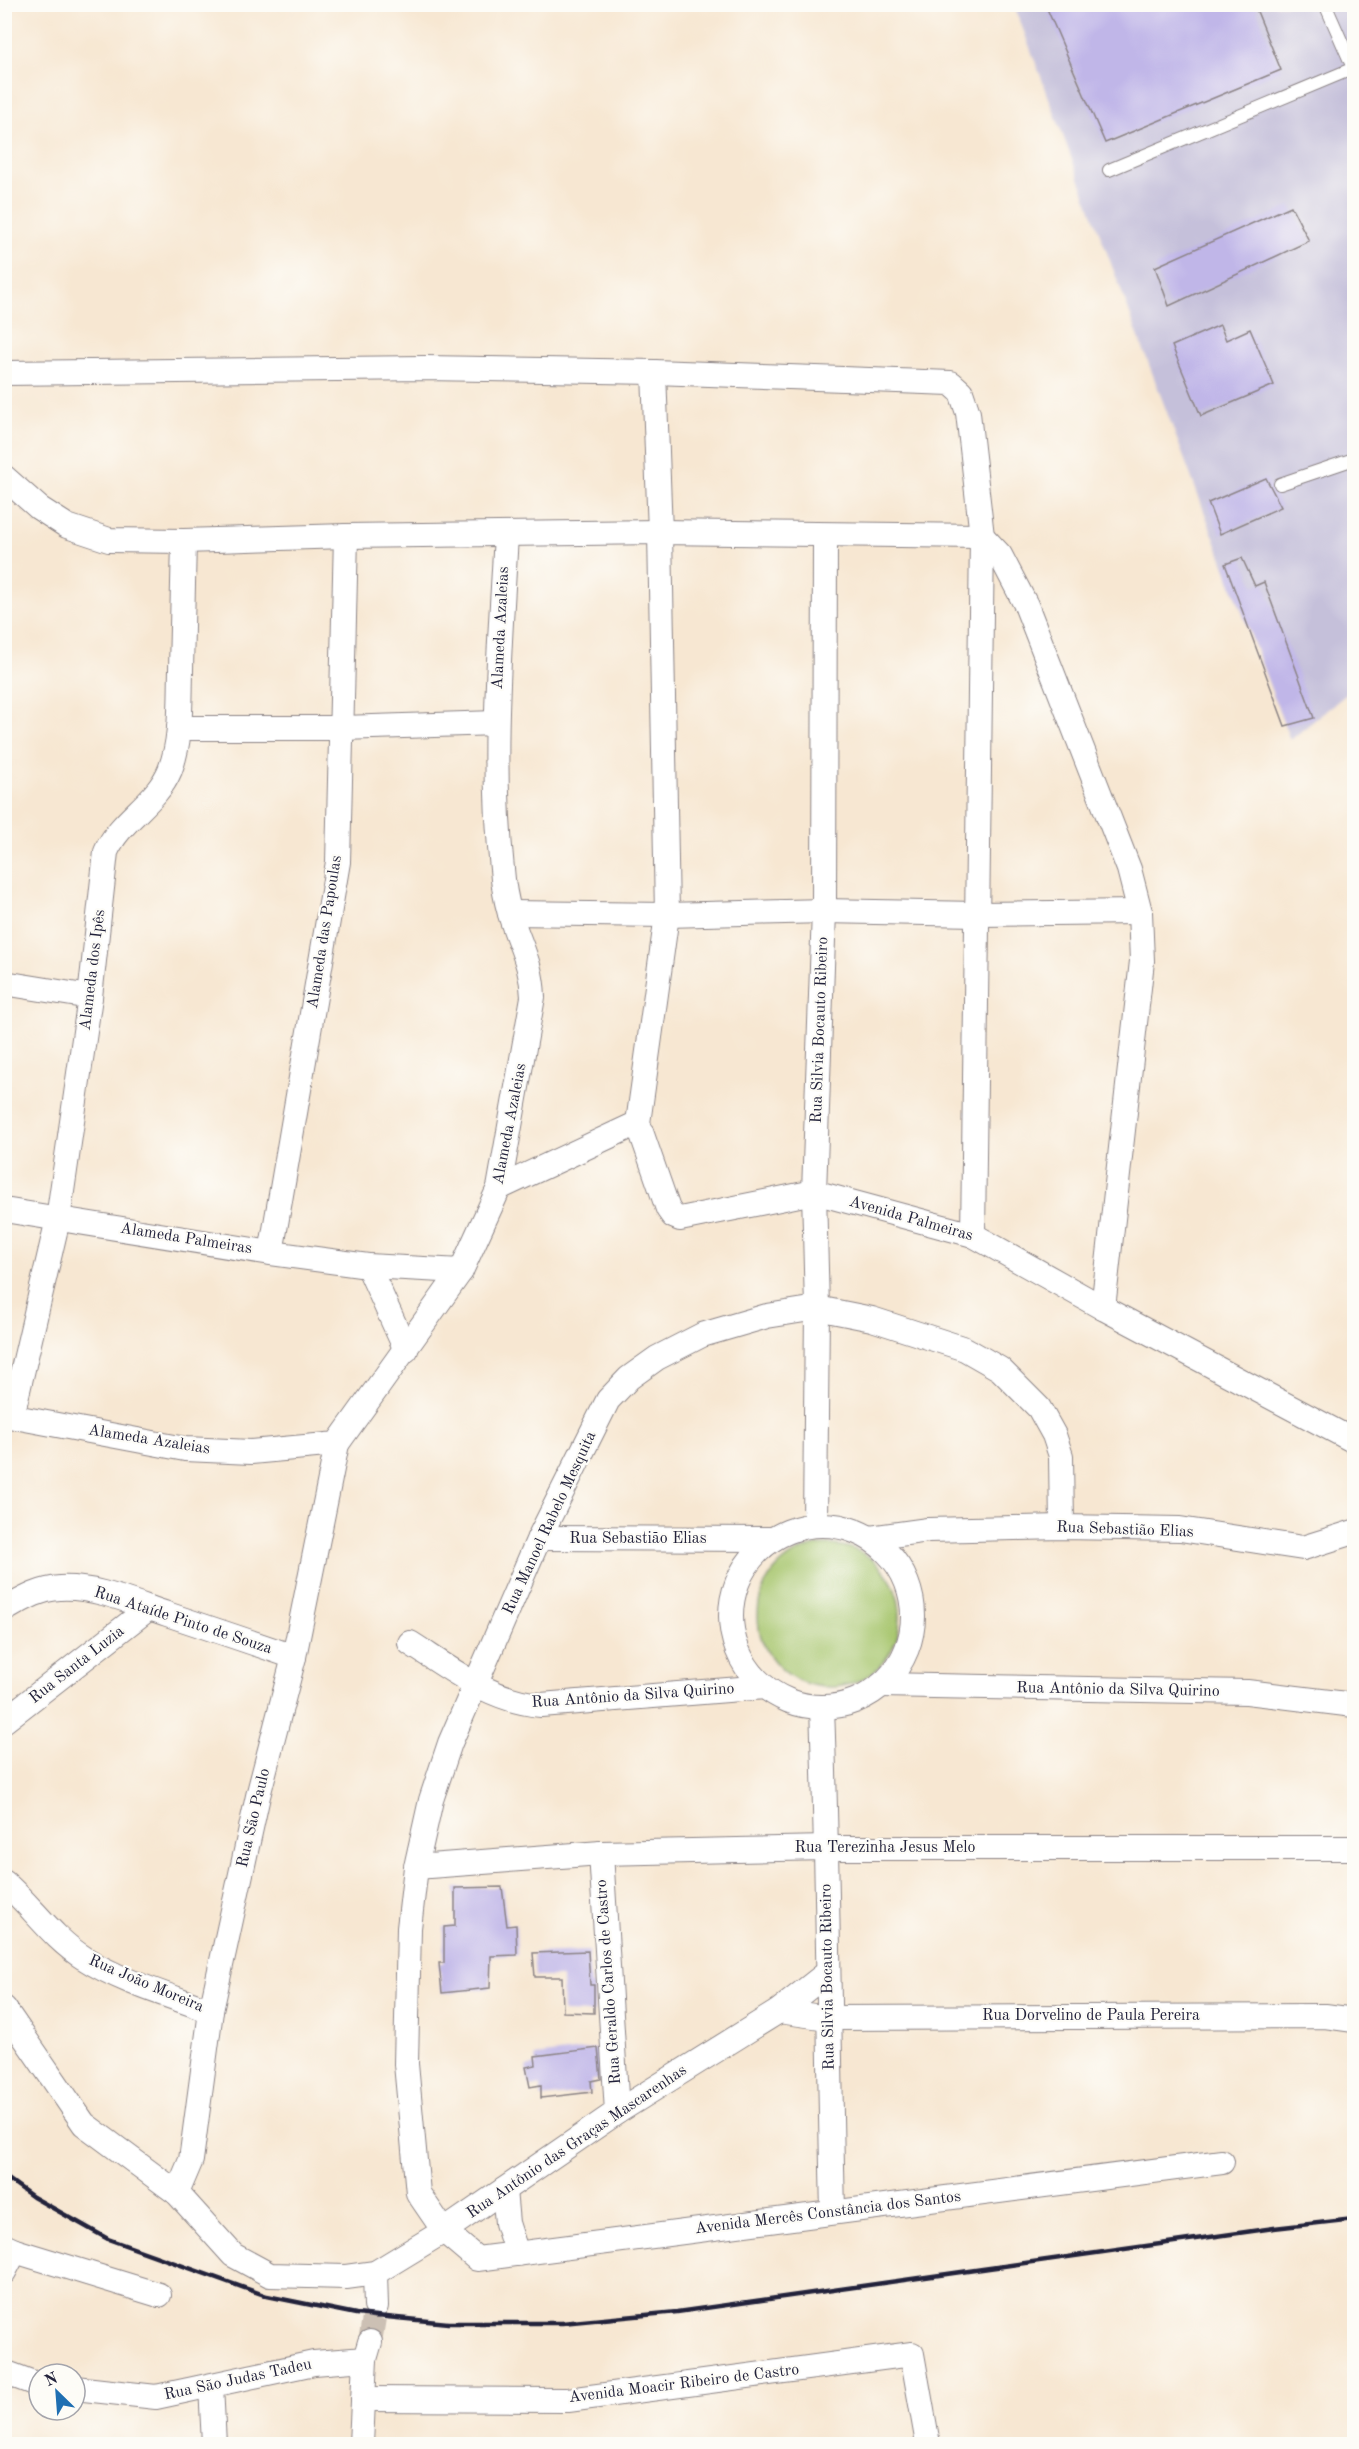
<svg xmlns="http://www.w3.org/2000/svg" width="1359" height="2449" font-family="'Old Standard TT',serif">
  <style>
    .industrial { fill: #c5c0da }
    .green { fill: #a7c66e; stroke: #647454; stroke-width: 1.5 }
    .building { fill: #c0b6e8 }
    .lines { fill: none; stroke-linecap: round; stroke-linejoin: round }
    .minor-tunnel { stroke: #ccc0b4; stroke-width: 24; stroke-dasharray: 24 12; stroke-linecap: butt }
    .service-casing { stroke: #8c8486; stroke-width: 14 }
    .minor-casing { stroke: #8c8486; stroke-width: 26 }
    .service { stroke: #fff; stroke-width: 12 }
    .minor { stroke: #fff; stroke-width: 24 }
    .rail { stroke: #22223b; stroke-width: 4.5 }
    .labels { text-anchor: middle; dominant-baseline: central; stroke-width: 4.5; stroke-linejoin: round; paint-order: stroke }
    .street-label { font-size: 16px; fill: #22223b; stroke: #fdfcf7 }
  </style>
  <rect width="100%" height="100%" fill="#fdfcf7"/>
  <filter id="ink" filterUnits="userSpaceOnUse"><feTurbulence type="fractalNoise" baseFrequency=".0167" numOctaves="2"/><feDisplacementMap in="SourceGraphic" scale="12" xChannelSelector="R" yChannelSelector="G"/><feConvolveMatrix kernelMatrix="1 2 1 2 8 2 1 2 1" color-interpolation-filters="sRGB"/></filter>
  <filter id="wash" filterUnits="userSpaceOnUse"><feTurbulence type="fractalNoise" baseFrequency=".008" numOctaves="4" result="noise"/><feDisplacementMap in="SourceGraphic" scale="24" xChannelSelector="R" yChannelSelector="G"/><feGaussianBlur stdDeviation="1.35" result="paint"/><feColorMatrix in="noise" values="0 0 0 0 0 0 0 0 0 0 0 0 0 0 0 0 0 1.4 0 .05"/><feComposite in="paint" operator="in"/></filter>
  <g filter="url(#wash)">
    <rect width="100%" height="100%" fill="#f7e7d2"/>
    <!-- industrial -->
    <polygon class="industrial" points="1014,5 1354,5 1354,688 1290,740"/>
    <!-- green -->
    <circle class="green" cx="829" cy="1616" r="71"/>
    <g id="blocks">
      <!-- building -->
      <g class="building">
        <polygon points="1045,4 1254,4 1281,70 1105,143"/>
        <polygon points="1291,206 1309,241 1169,306 1155,267"/>
        <polygon points="1220,325 1226,340 1250,329 1274,385 1201,416 1172,346"/>
        <polygon points="1266,478 1281,507 1220,534 1208,503"/>
        <polygon points="1242,558 1255,586 1264,582 1314,718 1285,726 1225,564"/>
        <polygon points="502,1887 507,1926 516,1925 517,1955 491,1956 490,1988 442,1993 439,1963 444,1963 444,1927 455,1926 455,1888"/>
        <polygon points="588,1951 590,1985 594,1985 594,2013 563,2012 562,1977 535,1977 533,1953"/>
        <polygon points="598,2048 601,2079 591,2081 592,2092 541,2098 541,2085 530,2087 526,2067 536,2065 535,2056"/>
      </g>
    </g>
  </g>
  <g filter="url(#ink)">
    <use href="#blocks" fill-opacity="0" stroke="#8c8486" stroke-width="1.5"/>
    <g class="lines">
      <!-- minor-tunnel -->
      <polyline class="minor-tunnel" points="370,2342 376,2306"/>
      <!-- service casing -->
      <g class="service-casing">
        <g id="service">
          <polyline points="1325,4 1354,70"/>
          <polyline points="1109,170 1354,68"/>
          <polyline points="1280,484 1354,459"/>
        </g>
      </g>
      <!-- minor casing -->
      <g class="minor-casing">
        <g id="minor">
          <polyline points="4,373 425,368 654,372 951,383 961,392 968,413 982,536 973,1235"/>
          <polyline points="4,477 39,508 67,526 109,540 184,541 346,536 660,532 982,536 1000,555 1026,605 1129,869 1140,912 1142,961 1103,1308"/>
          <polyline points="179,728 342,728 496,723"/>
          <polyline points="510,913 667,915 824,911 977,914 1140,912"/>
          <polyline points="4,983 90,997"/>
          <polyline points="638,1123 667,915 660,532 654,372"/>
          <polyline points="499,1188 638,1123 668,1209 673,1216 680,1219 814,1192 973,1235 1103,1308 1354,1441"/>
          <polyline points="4,1210 271,1253 368,1266 461,1271"/>
          <polyline points="271,1253 338,862 346,536"/>
          <polyline points="368,1266 406,1350"/>
          <path d="M4,1415L185,1449L251,1452L337,1444L461,1271L499,1188L533,997C532,964 519,944 510,914C506,900 503,883 502,869C490,758 500,646 506,535"/>
          <path d="M12,1416L58,1219L90,997L106,852C120,819 156,804 170,770C182,739 180,702 181,670C182,627 183,584 184,541"/>
          <polyline points="815,1525 817,1308 814,1192 824,911 825,535"/>
          <circle cx="822" cy="1616" r="91"/>
          <polyline points="1062,1527 1061,1456 1054,1435 1039,1408 1000,1369 965,1349 872,1319 817,1308 767,1316 702,1335 657,1358 629,1378 608,1400 539,1538 450,1743 431,1800 416,1867 409,1928 406,2064 418,2193 444,2231 477,2259 1222,2162"/>
          <polyline points="539,1538 773,1539"/>
          <polyline points="870,1538 928,1530 1062,1527 1180,1529 1303,1548 1354,1532"/>
          <path d="M4,1610C22,1600 39,1589 60,1588C96,1586 133,1603 167,1614C209,1628 251,1642 294,1657"/>
          <path d="M410,1643C451,1669 491,1701 541,1705L765,1687"/>
          <polyline points="881,1685 1247,1692 1354,1705"/>
          <path d="M822,1707C828,1875 829,2044 833,2212"/>
          <polyline points="4,1721 149,1608"/>
          <polyline points="601,1853 617,2112"/>
          <polyline points="416,1867 601,1853 827,1848 1354,1848"/>
          <path d="M4,1882C32,1906 52,1938 84,1958C119,1981 171,1996 211,2011"/>
          <polyline points="4,2008 84,2124 177,2193 233,2255 270,2275 346,2277 375,2273 444,2231 617,2112 779,2011 827,1973"/>
          <polyline points="779,2011 828,2018 1325,2016 1354,2020"/>
          <polyline points="504,2190 507,2223 517,2254"/>
          <polyline points="177,2193 191,2160 211,2011 258,1796 294,1657 337,1444"/>
          <polyline points="4,2246 15,2251 159,2295"/>
          <polyline points="4,2272 15,2251"/>
          <polyline points="375,2273 376,2306"/>
          <polyline points="4,2372 39,2385"/>
          <polyline points="211,2386 214,2444"/>
          <polyline points="75,2388 156,2397 314,2363 365,2359"/>
          <polyline points="363,2399 568,2400 912,2354 928,2444"/>
          <polyline points="361,2444 365,2359 370,2342"/>
        </g>
      </g>
      <!-- service -->
      <use href="#service" class="service"/>
      <!-- minor -->
      <use href="#minor" class="minor"/>
      <!-- rail -->
      <polyline class="rail" points="4,2176 33,2197 108,2239 267,2296 356,2314 448,2323 562,2323 677,2312 1274,2228 1354,2219"/>
    </g>
  </g>
  <g class="labels">
    <!-- street labels -->
    <g class="street-label">
      <text transform="translate(501 628) rotate(-87)">Alameda Azaleias</text>
      <text transform="translate(325 932) rotate(-81)">Alameda das Papoulas</text>
      <text transform="translate(93 970) rotate(-83)">Alameda dos Ipês</text>
      <text transform="translate(820 1030) rotate(-88)">Rua Silvia Bocauto Ribeiro</text>
      <text transform="translate(510 1124) rotate(-79)">Alameda Azaleias</text>
      <text transform="translate(911 1219) rotate(16)">Avenida Palmeiras</text>
      <text transform="translate(186 1239) rotate(9)">Alameda Palmeiras</text>
      <text transform="translate(149 1440) rotate(9)">Alameda Azaleias</text>
      <text transform="translate(550 1523) rotate(-65)">Rua Manoel Rabelo Mesquita</text>
      <text transform="translate(1125 1530) rotate(2)">Rua Sebastião Elias</text>
      <text x="638" y="1539">Rua Sebastião Elias</text>
      <text transform="translate(183 1621) rotate(18)">Rua Ataíde Pinto de Souza</text>
      <text transform="translate(77 1665) rotate(-38)">Rua Santa Luzia</text>
      <text transform="translate(1118 1690) rotate(1)">Rua Antônio da Silva Quirino</text>
      <text transform="translate(633 1696) rotate(-4)">Rua Antônio da Silva Quirino</text>
      <text transform="translate(254 1818) rotate(-77)">Rua São Paulo</text>
      <text x="885" y="1848">Rua Terezinha Jesus Melo</text>
      <text transform="translate(828 1977) rotate(-91)">Rua Silvia Bocauto Ribeiro</text>
      <text transform="translate(609 1982) rotate(-94)">Rua Geraldo Carlos de Castro</text>
      <text transform="translate(146 1984) rotate(23)">Rua João Moreira</text>
      <text x="1091" y="2016">Rua Dorvelino de Paula Pereira</text>
      <text transform="translate(577 2142) rotate(-34)">Rua Antônio das Graças Mascarenhas</text>
      <text transform="translate(828 2213) rotate(-7)">Avenida Mercês Constância dos Santos</text>
      <text transform="translate(238 2380) rotate(-12)">Rua São Judas Tadeu</text>
      <text transform="translate(684 2384) rotate(-7)">Avenida Moacir Ribeiro de Castro</text>
    </g>
  </g>
  <!-- margin -->
  <rect width="1359" height="2449" fill="none" stroke="#fdfcf7" stroke-width="24"/>
  <!-- north arrow -->
  <g transform="translate(57 2392) rotate(335)"><circle r="28" fill="#fdfcf7" stroke="#a5a5ac" stroke-width="1.5"/>
  <path d="M0-4.5L10 22L0 15L-10 22Z" fill="#1f6fb2"/>
  <text y="-9" font-size="16" font-weight="bold" text-anchor="middle" fill="#22223b">N</text>
  </g>
</svg>
